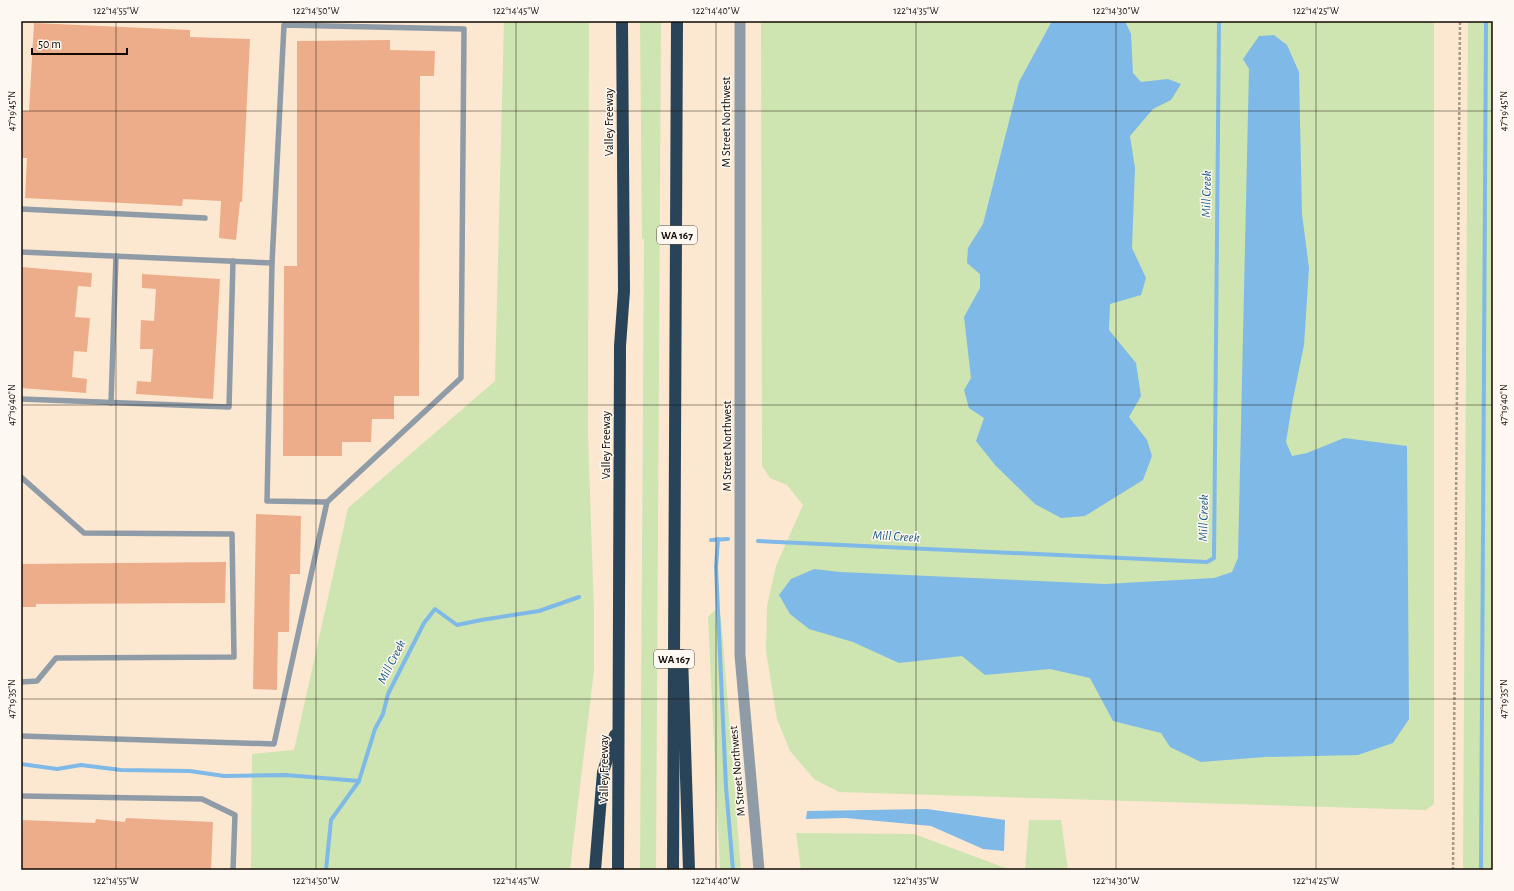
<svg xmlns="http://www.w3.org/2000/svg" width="1514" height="891" font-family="'Alegreya Sans',sans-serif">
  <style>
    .green { fill: #cee4b1 }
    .water { fill: #7fb9e7 }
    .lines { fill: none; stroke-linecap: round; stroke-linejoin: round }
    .stream { stroke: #7fb9e7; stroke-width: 4 }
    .building { fill: #edad8a }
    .path { stroke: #a99987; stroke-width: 2.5; stroke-dasharray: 3 2; stroke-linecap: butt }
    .lane { stroke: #8f9ba7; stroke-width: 5.5 }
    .street { stroke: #8f9ba7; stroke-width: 11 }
    .highway { stroke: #294358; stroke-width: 12 }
    .ticks { fill: none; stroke: #120a02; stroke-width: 1; stroke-opacity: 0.45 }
    .labels { text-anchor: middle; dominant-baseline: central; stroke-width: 3; stroke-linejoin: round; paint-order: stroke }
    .shield { fill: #fdf8f2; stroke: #58514a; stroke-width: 1 }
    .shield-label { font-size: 11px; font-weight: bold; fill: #120a02 }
    .street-label { font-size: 12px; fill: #120a02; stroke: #fdf8f2 }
    .water-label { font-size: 13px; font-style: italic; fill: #185884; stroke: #fdf8f2 }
    .neatline { fill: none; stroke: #120a02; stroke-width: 1.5 }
    .ticks-label { font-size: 10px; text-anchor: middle; fill: #120a02 }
  </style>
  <rect width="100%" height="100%" fill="#fce8d0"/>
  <!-- green -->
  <g class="green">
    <polygon points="504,21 589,21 588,436 594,611 594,670 570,870 251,870 252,754 294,750 348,508 495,381"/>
    <polygon points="640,21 661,21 656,870 640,870 644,238 642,240"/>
    <polygon points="761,21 1434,21 1434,804 1426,810 839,792 814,779 790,751 777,719 766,651 767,606 776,566 803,505 787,485 770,478 762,466"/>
    <polygon points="1468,21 1493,21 1493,870 1463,870"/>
    <polygon points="715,610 721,617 741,870 720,870 708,617"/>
    <polygon points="1029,820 1061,820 1068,870 1025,870"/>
    <polygon points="796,833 914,834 1011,870 801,870"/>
  </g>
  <!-- water -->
  <g class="water">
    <polygon points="1052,21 1125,21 1131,34 1133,73 1141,82 1168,79 1181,84 1171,100 1153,109 1130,136 1135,168 1132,248 1146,278 1141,295 1110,304 1109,330 1136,363 1141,396 1129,417 1147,440 1152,456 1143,480 1085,516 1061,518 1035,504 995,465 976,441 984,418 969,408 964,390 971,378 964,317 980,288 980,274 967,263 968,248 983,224 1019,82"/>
    <polygon points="1274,35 1287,45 1299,72 1302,214 1309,268 1304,345 1293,399 1286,442 1292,456 1307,453 1344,438 1407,446 1409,719 1393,743 1358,755 1265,757 1201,762 1170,747 1161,733 1113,721 1090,678 1050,669 985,675 962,656 899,663 853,642 809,629 790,614 779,595 791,579 814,569 840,572 1105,584 1214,578 1232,572 1238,558 1249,69 1243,59 1259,36"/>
    <polygon points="927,809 1005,820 1004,851 983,849 931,826 846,818 806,819 807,811"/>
  </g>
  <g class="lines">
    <!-- stream -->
    <g class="stream">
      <polyline points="718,539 716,567 726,787 733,870"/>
      <polyline points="711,540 728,539"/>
      <polyline points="758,541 1207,562 1214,558 1219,21"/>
      <polyline points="21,764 57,769 81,765 121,770 190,771 224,776 286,775 359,781"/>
      <polyline points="326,870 331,820 359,781 375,729 383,714 388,694 424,623 435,609 457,625 481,620 539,611 579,597"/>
      <polyline points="1481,870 1486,21"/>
    </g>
  </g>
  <!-- building -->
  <g class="building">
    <polygon points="34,23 190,30 190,37 250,39 242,202 240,202 236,240 219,238 221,201 183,199 182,206 25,198 27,158 21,158 21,111 29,111"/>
    <polygon points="390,40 390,50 435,51 434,76 420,76 419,396 394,396 394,419 372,419 371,442 342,442 342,456 283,456 284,266 297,266 297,41"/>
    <polygon points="21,267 92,273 91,287 78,286 75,317 90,318 87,352 74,351 72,377 87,379 86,393 21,388"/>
    <polygon points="142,274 220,279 213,399 136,394 137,381 151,382 153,349 140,349 141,320 154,321 156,289 142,288"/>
    <polygon points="256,514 301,516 300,574 290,574 289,632 278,632 277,690 253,689"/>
    <polygon points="226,562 225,603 36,604 36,607 21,607 21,564"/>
    <polygon points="126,818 213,822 211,870 21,870 21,839 23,820 95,823 96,819 125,822"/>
  </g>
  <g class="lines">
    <!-- path -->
    <polyline class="path" points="1453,870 1460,21"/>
    <!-- lane -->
    <g class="lane">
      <polygon points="284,25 464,29 461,378 327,502 267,501 272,263"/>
      <polyline points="21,209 205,218"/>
      <polyline points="21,252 272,263"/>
      <polyline points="21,399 229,407 233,261"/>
      <polyline points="111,403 116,256"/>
      <polyline points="21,477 84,533 232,534 234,657 56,658 37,681 21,682"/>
      <polyline points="21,736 274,744 327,502"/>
      <polyline points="21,796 202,799 235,815 233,870"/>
    </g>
    <!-- street -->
    <polyline class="street" points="740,21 740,655 759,870"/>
    <!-- highway -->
    <g class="highway">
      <polyline points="682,655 689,870"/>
      <polyline points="595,870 603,772 615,735"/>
      <polyline points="618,870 620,346 624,291 622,21"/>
      <polyline points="673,870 677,21"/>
    </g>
  </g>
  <!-- ticks -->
  <path class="ticks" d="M116,21V870M316,21V870M516,21V870M716,21V870M916,21V870M1116,21V870M1316,21V870M21,111H1493M21,405H1493M21,699H1493"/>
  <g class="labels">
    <!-- shield labels -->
    <g class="shield">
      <rect x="657" y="226" width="40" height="18" rx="3"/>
      <rect x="654" y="650" width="40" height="18" rx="3"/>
    </g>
    <g class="shield-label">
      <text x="677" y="235">WA 167</text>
      <text x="674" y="659">WA 167</text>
    </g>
    <!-- street labels -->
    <g class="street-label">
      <text transform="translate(609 122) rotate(-90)">Valley Freeway</text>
      <text transform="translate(726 122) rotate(-90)">M Street Northwest</text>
      <text transform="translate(606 445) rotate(-90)">Valley Freeway</text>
      <text transform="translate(727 446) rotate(-90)">M Street Northwest</text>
      <text transform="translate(604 769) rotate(-90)">Valley Freeway</text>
      <text transform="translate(737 771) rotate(-95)">M Street Northwest</text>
    </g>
    <!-- water labels -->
    <g class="water-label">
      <text transform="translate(1207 194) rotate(-89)">Mill Creek</text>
      <text transform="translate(1204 518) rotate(-89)">Mill Creek</text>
      <text transform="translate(896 537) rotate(3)">Mill Creek</text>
      <text transform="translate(392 662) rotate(-63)">Mill Creek</text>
    </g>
  </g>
  <!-- border -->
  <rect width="1514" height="891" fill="none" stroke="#fdf8f2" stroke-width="44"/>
  <!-- scale -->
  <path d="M32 48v6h95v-6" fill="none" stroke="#120a02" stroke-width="2"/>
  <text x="38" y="48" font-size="12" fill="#120a02" stroke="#fdf8f2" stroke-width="3" paint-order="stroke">50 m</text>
  <rect x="22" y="22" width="1470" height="847" class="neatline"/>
  <g class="ticks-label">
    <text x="116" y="14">122°14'55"W</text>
    <text x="316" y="14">122°14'50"W</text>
    <text x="516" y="14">122°14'45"W</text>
    <text x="716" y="14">122°14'40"W</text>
    <text x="916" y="14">122°14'35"W</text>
    <text x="1116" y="14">122°14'30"W</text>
    <text x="1316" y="14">122°14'25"W</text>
    <text transform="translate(11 111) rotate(-90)" y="4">47°19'45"N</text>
    <text transform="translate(1503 111) rotate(-90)" y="4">47°19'45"N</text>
    <text transform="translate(11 405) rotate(-90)" y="4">47°19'40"N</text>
    <text transform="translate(1503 405) rotate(-90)" y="4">47°19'40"N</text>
    <text transform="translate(11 699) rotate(-90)" y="4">47°19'35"N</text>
    <text transform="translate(1503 699) rotate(-90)" y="4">47°19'35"N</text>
    <text x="116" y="884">122°14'55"W</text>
    <text x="316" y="884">122°14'50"W</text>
    <text x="516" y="884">122°14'45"W</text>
    <text x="716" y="884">122°14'40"W</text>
    <text x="916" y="884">122°14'35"W</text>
    <text x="1116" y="884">122°14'30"W</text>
    <text x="1316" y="884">122°14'25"W</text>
  </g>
</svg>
